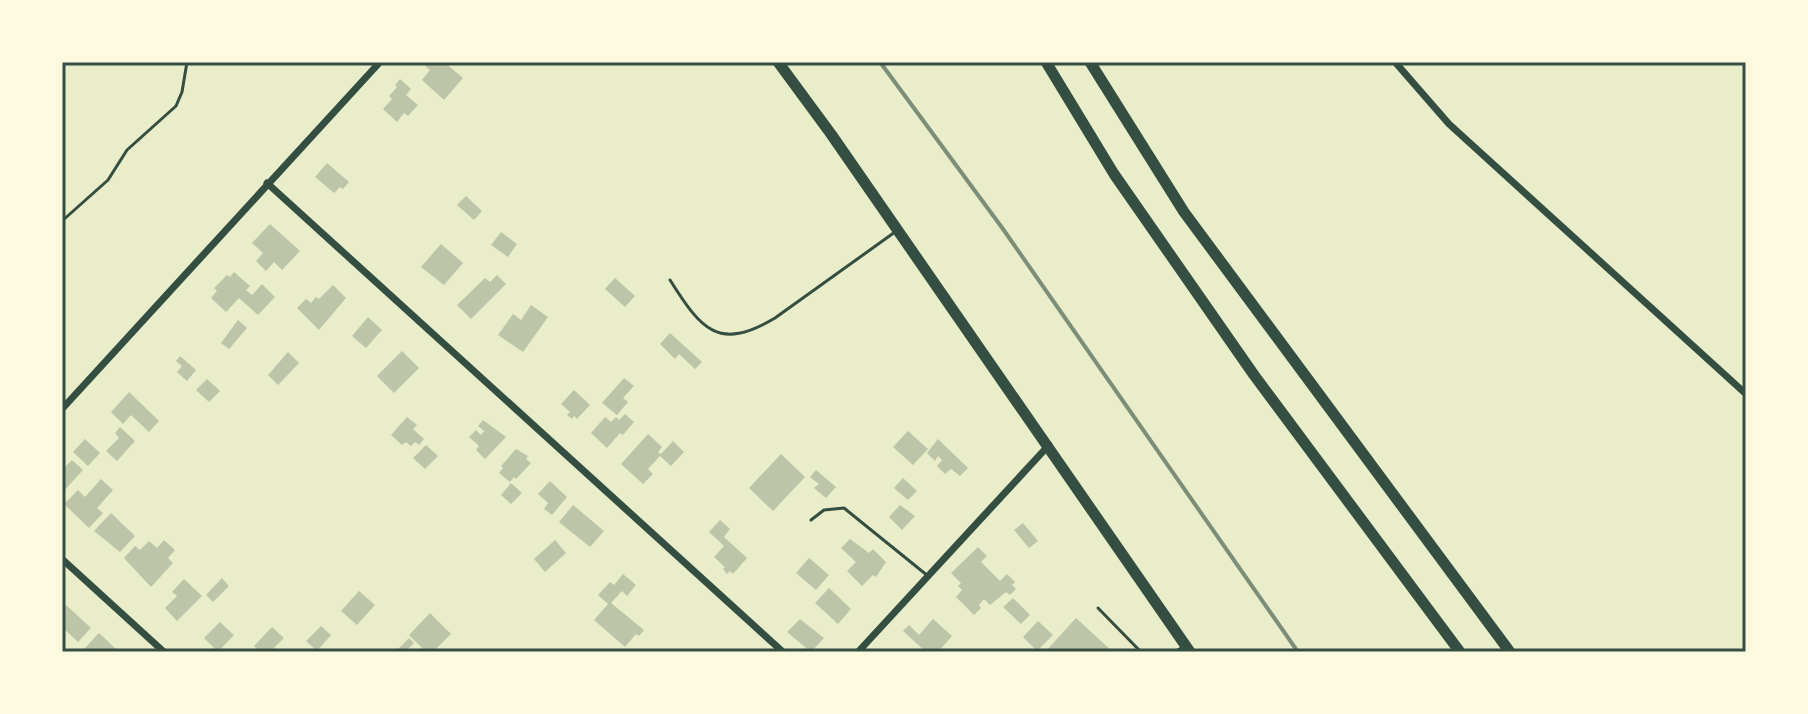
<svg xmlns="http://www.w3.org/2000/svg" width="1808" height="714" font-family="Arial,sans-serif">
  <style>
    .building { fill: #bcc5a7 }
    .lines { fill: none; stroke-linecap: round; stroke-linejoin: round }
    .service { stroke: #344e41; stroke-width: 3 }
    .minor { stroke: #344e41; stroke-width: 7 }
    .primary { stroke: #344e41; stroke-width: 11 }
    .rail { stroke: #7c8e77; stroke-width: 4 }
    .neatline { fill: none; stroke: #344e41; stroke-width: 3 }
  </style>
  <rect width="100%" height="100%" fill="#e9edc9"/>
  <!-- building -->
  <g class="building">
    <polygon points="428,62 444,62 463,78 444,100 422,80 430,70 425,66"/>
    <polygon points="400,79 411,89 406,95 418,105 408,116 404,113 397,122 383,109 392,99 389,96 397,87 395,85"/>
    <polygon points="327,163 349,182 343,189 340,187 334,193 315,177"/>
    <polygon points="466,196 482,211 474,220 457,205"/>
    <polygon points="270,224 300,251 282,270 274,262 266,271 256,261 263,253 252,243"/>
    <polygon points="501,232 517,244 508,257 491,245"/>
    <polygon points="441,244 463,263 444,285 421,267"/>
    <polygon points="234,272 250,286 246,290 252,295 262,284 275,297 258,315 239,298 226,312 211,298 217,291 214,288 227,275 230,277"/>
    <polygon points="497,275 506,284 471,319 457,305 485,278 490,282"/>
    <polygon points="615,278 635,296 625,307 605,289"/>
    <polygon points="333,285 346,298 319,330 297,308 306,299 311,303 316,297 319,299"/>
    <polygon points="531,305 548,317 523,352 498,335 513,314 521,320"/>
    <polygon points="368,317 382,330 366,348 352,336"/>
    <polygon points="238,320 247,328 229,349 221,343"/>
    <polygon points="670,333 702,362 695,369 679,354 675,359 660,344"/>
    <polygon points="402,351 419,368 394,393 377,376"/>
    <polygon points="288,352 299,363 278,385 268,375"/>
    <polygon points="180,356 196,370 187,381 177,372 182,366 176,361"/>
    <polygon points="624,378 634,386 623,398 628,402 617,415 602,403"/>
    <polygon points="207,379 220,391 209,402 196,390"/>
    <polygon points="574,390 590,405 577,419 574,416 572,419 567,415 570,412 561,404"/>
    <polygon points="129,392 159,421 149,432 131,415 123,424 111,412"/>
    <polygon points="625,414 634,422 623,435 620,433 607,448 591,433 605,417 611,422 616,417 619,420"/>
    <polygon points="407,417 417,425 413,429 424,439 419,445 415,442 411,446 406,442 402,445 391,435"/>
    <polygon points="483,420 506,437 485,459 476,450 479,446 469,437 476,430 481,435 484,431 478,426"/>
    <polygon points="120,427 135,441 117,461 106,451 119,438 115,433"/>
    <polygon points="908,431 928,449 913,465 893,447"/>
    <polygon points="648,434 662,447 658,452 661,454 673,441 684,452 671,466 660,456 648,469 653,474 643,484 621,464"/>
    <polygon points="85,439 100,453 88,466 73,452"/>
    <polygon points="938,439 968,468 960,476 951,469 945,474 937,466 942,460 938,456 935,461 927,453"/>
    <polygon points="426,445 438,456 425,469 413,458"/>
    <polygon points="516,449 528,456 526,459 531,463 516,479 514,477 510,482 499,473 503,468 501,466"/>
    <polygon points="781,454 805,477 773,511 749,488"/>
    <polygon points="72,460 83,470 62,493 62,470"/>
    <polygon points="816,470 836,487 826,498 814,488 819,484 810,477"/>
    <polygon points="903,478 917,491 908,500 894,488"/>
    <polygon points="101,479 113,490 97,508 103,513 89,528 64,504 78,490 85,497"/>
    <polygon points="550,481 567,497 552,515 544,509 548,503 538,494"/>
    <polygon points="511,483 522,493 511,504 501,495"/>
    <polygon points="573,505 604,531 590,547 559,522"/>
    <polygon points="900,505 915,516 902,530 889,517"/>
    <polygon points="111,513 135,536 120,552 94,531"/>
    <polygon points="720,520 730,529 724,537 747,558 733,574 730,571 727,574 723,569 725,567 714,557 724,546 709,532"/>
    <polygon points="1023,523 1038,541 1029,548 1014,530"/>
    <polygon points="850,539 869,553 873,549 886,562 876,577 873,575 862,586 847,571 856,562 841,548"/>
    <polygon points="164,540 175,550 168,558 173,563 151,587 124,558 135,546 140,550 149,541 157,548"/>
    <polygon points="555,540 566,553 545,572 534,559"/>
    <polygon points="978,547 987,556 981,562 1000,581 1007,574 1015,582 1012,585 1016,589 1010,595 1006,592 990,605 984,599 979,605 981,608 974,615 956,597 962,590 958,586 961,583 951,573"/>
    <polygon points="809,558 829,575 816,590 796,573"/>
    <polygon points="623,574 636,585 627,596 622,591 611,603 644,630 639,636 636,634 625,647 594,620 608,604 598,595 610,582 614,585"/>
    <polygon points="222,578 229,586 213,602 206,595"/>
    <polygon points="184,579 202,596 177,621 165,608 177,596 172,592"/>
    <polygon points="829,588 851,609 838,624 815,603"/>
    <polygon points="359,591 375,605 357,625 341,611"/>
    <polygon points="1013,598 1030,615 1021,624 1003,607"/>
    <polygon points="66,605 91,628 78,642 62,627 62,610"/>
    <polygon points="430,613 451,634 433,652 426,652 409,635"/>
    <polygon points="1076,618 1113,652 1045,652"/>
    <polygon points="800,619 824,638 811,652 787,632"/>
    <polygon points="933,619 952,636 938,652 926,652 903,631 909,625 919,635"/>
    <polygon points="1038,621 1053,635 1037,651 1023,637"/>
    <polygon points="220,622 234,635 218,652 204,638"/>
    <polygon points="321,626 331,635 317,651 306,641"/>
    <polygon points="272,627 284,638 270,652 260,652 254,646"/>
    <polygon points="99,633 119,652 88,652 84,649"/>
    <polygon points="409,638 414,643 405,652 395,652"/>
  </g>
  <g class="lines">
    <!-- service -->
    <g class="service">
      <polyline points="62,221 108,180 127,150 176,106 182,92 187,62"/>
      <path d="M670,280C701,329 718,352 775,318L895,232"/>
      <polyline points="811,520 824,510 844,508 928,576"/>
      <polyline points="1098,608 1141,652"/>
      <polyline points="1174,652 1183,647"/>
    </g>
    <!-- minor -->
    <g class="minor">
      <polyline points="1395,62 1449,124 1746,394"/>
      <polyline points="267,183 783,652"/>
      <polyline points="62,409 380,62"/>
      <polyline points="62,559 164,652"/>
      <polyline points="858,652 1049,445"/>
    </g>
    <!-- primary -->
    <g class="primary">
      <polyline points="778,62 831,134 1190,652"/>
      <polyline points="1046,62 1114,174 1254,375 1460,652"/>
      <polyline points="1090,62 1184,212 1510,652"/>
    </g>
    <!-- rail -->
    <polyline class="rail" points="880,62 1003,229 1298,652"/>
  </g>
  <!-- border -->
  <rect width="1808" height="714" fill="none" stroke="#fefae0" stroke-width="128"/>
  <rect x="64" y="64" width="1680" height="586" class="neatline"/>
</svg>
